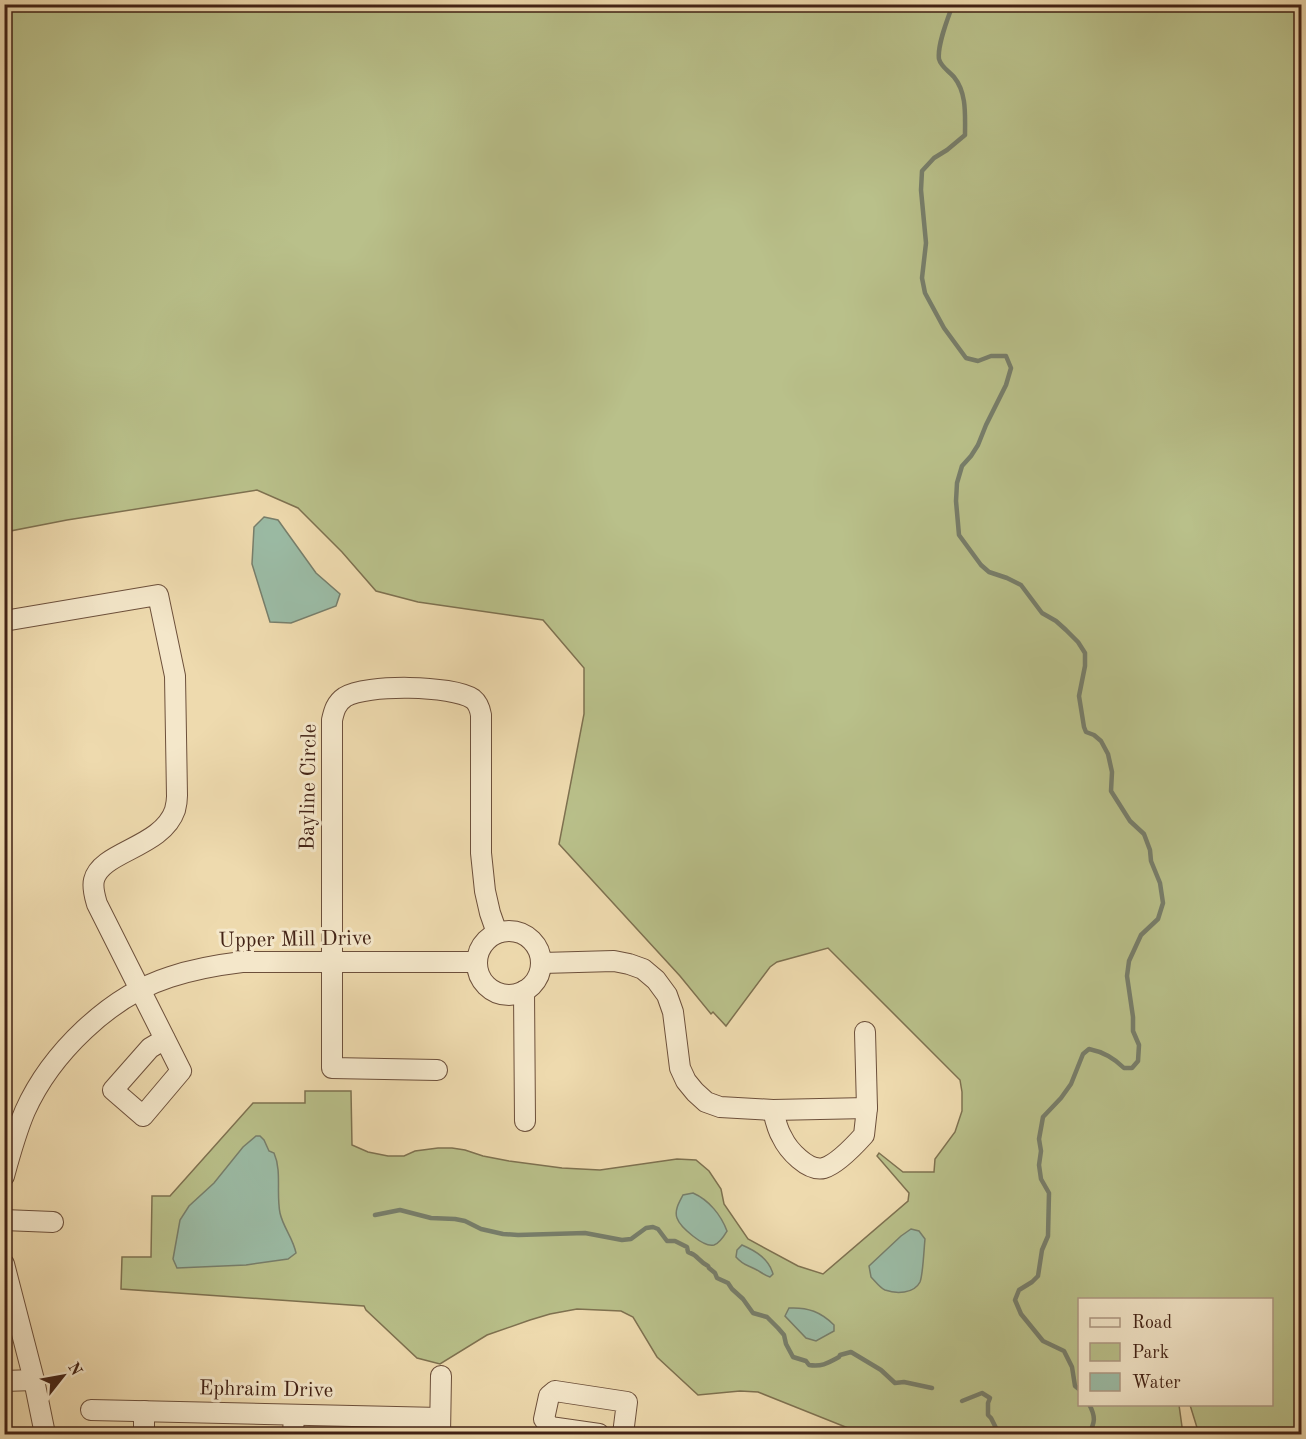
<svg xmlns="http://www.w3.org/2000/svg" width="1306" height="1439" font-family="'Old Standard TT',serif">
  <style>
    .green { fill: #b9c08a; stroke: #7e7150; stroke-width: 1.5 }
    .water { fill: #9bbba5; stroke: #777e6b; stroke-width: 1.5 }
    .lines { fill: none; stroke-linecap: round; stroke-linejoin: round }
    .stream { stroke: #777e6b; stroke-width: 4.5 }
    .minor-casing { stroke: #6d503b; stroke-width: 22 }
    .minor { stroke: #f4e7ca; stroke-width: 20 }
    .labels { text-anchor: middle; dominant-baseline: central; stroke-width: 6; stroke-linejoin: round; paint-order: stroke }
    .street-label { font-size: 21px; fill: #422215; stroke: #f4e7ca }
  </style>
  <rect width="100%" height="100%" fill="#eedaae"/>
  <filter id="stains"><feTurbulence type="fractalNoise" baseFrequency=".00333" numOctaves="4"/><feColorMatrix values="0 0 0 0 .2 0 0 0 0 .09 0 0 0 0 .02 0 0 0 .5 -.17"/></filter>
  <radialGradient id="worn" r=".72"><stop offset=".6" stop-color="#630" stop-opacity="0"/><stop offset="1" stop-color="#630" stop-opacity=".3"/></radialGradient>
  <!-- green -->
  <polygon class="green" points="5,5 1301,5 1301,1434 1199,1434 1190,1405 1272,1404 1272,1300 1080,1300 1080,1404 1179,1405 1183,1434 863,1434 758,1392 740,1391 698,1395 657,1357 633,1317 621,1311 577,1309 550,1314 530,1320 487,1335 440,1364 417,1358 366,1310 364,1306 121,1289 122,1257 151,1257 152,1196 170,1196 253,1103 305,1103 305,1091 351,1091 352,1145 368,1152 388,1156 404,1156 415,1151 438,1148 452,1148 465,1150 483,1156 509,1161 562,1168 600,1170 677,1159 696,1160 709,1171 721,1189 724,1204 748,1239 798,1266 823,1274 908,1201 909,1193 877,1156 879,1153 903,1172 934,1172 935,1159 955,1132 962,1111 962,1092 960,1080 828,948 777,962 770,967 726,1026 713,1012 711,1014 680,976 559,844 584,714 584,668 543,620 418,602 376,591 342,552 298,508 257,490 67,520 5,532"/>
  <!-- water -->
  <g class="water">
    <polygon points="264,517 278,520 316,573 340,594 336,606 291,623 270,622 252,564 254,527"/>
    <path d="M256,1136H260L264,1140L269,1151L274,1153C282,1171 276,1193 280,1213C283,1227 293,1238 296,1253L288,1259L246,1265L177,1268L173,1259L180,1220L189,1206L214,1183L243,1147Z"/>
    <path d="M693,1193C709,1200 721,1215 727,1231C724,1236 720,1243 714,1245C704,1248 680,1227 677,1218C674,1210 680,1201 683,1195Z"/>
    <path d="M911,1229L919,1231L925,1239C924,1248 923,1275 920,1282C914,1294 896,1294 885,1290C880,1288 875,1281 871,1277L869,1266L901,1236Z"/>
    <path d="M742,1245C756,1251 769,1259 773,1274L770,1277C764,1275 761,1272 755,1269C746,1264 744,1266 736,1257L737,1250Z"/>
    <path d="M789,1308C808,1307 821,1312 834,1325V1331L816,1341L806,1338L785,1316Z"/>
  </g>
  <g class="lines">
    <!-- stream -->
    <g class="stream">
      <path d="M953,4C948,18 937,45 939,59C941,67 949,71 954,77C967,93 965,115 965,135L947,150L934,158L922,171L921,190L926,243L922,278L925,293L944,328L966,358L978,361L991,356H1006L1011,368L1006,385L986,425L978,445L971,456L962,466L957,483L956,501L959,535L981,565L989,572L1007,578L1021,585L1042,613L1056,621L1066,630L1078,642L1085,653V666L1079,696L1084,727L1086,732L1094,735L1101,741L1108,754L1112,772L1111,791L1130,821L1144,834L1150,850L1151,861L1160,883L1163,903L1158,919L1141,935L1129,961L1127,976L1133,1017V1031L1139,1045L1138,1061L1132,1068H1124C1114,1058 1104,1052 1089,1049L1083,1054L1071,1084L1061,1098L1043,1117L1039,1139L1041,1151L1039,1165L1041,1179L1049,1193L1048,1236L1042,1250L1038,1276L1032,1282L1019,1290L1015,1300L1021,1314L1043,1341L1064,1351L1072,1367L1075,1386L1080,1390"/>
      <path d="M375,1215L400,1210L431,1218L455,1219L465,1221L481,1229L503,1234L518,1235L585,1233L622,1240L631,1239L646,1228L653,1227L658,1229L667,1241H675L687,1247L688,1252C698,1255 698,1261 708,1266L709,1268L715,1273L717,1278L728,1283L732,1289L743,1299L753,1313L767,1317L778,1328L784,1335L786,1344L793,1357L806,1361L809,1365C822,1367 828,1363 839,1357L840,1355L851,1352L881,1370L895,1383L904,1382L932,1388"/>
      <polyline points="962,1401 982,1393 990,1398 988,1403 988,1415 991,1418 997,1430 1003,1430 1008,1434"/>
      <path d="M1089,1434C1095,1422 1096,1417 1089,1404"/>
    </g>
    <!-- minor casing -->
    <g class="minor-casing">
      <g id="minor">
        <path d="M4,621L158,595L175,676L177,796C177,801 176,806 175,810C162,848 101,851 94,880C92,888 95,897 97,904L181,1071L143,1116L113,1090L150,1048L165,1039"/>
        <circle cx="509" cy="963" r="32"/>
        <polyline points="542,963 614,961 629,964 643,969 656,980 667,995 673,1012 680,1068 686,1081 695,1092 706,1102 720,1107 773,1110 867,1108"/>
        <polyline points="524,991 525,1121"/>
        <path d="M437,1070L332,1068V720C334,711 336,703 345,697C366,684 452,685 473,699C478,703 480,709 481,715V853L485,891L490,913L497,933"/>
        <path d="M773,1110C775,1119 777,1129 782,1137C788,1150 808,1172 824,1168C837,1164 855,1145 864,1135L867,1108L865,1032"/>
        <path d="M4,1176C10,1154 16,1132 25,1111C51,1053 110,996 170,977C194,969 217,965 242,962H477"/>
        <polyline points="4,1220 53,1222"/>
        <polyline points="4,1264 34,1380 45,1434"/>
        <polyline points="4,1381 34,1380"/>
        <polyline points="91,1410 440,1418"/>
        <polyline points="144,1434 144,1411"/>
        <polyline points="293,1434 294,1415"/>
        <polyline points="440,1434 441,1376"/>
        <polyline points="599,1434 550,1427 544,1419 549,1396 555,1391 627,1402 623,1434"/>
      </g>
    </g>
    <!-- minor -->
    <use href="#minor" class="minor"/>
  </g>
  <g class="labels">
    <!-- street labels -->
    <g class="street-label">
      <text transform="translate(309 787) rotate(-89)">Bayline Circle</text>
      <text transform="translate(295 940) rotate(-1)">Upper Mill Drive</text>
      <text transform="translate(266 1390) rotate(1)">Ephraim Drive</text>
    </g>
  </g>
  <!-- margin -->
  <rect width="1306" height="1439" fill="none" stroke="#eedaae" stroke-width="24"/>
  <rect x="6" y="6" width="1294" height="1427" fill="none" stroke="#422215" stroke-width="3"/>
  <rect x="12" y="12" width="1282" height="1415" fill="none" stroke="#422215" stroke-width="1.5"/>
  <!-- legend -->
  <rect x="1078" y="1298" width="195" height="108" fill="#f4e7ca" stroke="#ad9882" stroke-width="1.5"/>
  <rect x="1090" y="1318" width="30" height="9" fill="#f4e7ca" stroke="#ad9882" stroke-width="1.5"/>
  <text x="1132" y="1328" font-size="18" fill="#422215">Road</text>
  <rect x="1090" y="1343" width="30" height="18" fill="#b9c08a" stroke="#ad9882" stroke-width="1.5"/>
  <text x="1132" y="1358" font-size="18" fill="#422215">Park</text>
  <rect x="1090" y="1373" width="30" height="18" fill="#9bbba5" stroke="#ad9882" stroke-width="1.5"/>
  <text x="1132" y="1388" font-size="18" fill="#422215">Water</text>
  <!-- north arrow -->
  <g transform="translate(63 1376) rotate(59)" stroke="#f4e7ca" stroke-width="4.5" paint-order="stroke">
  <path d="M0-4.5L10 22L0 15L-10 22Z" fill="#422215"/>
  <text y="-9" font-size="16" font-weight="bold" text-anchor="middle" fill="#422215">N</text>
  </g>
  <rect width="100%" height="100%" filter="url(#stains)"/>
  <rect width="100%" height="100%" fill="url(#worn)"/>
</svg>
